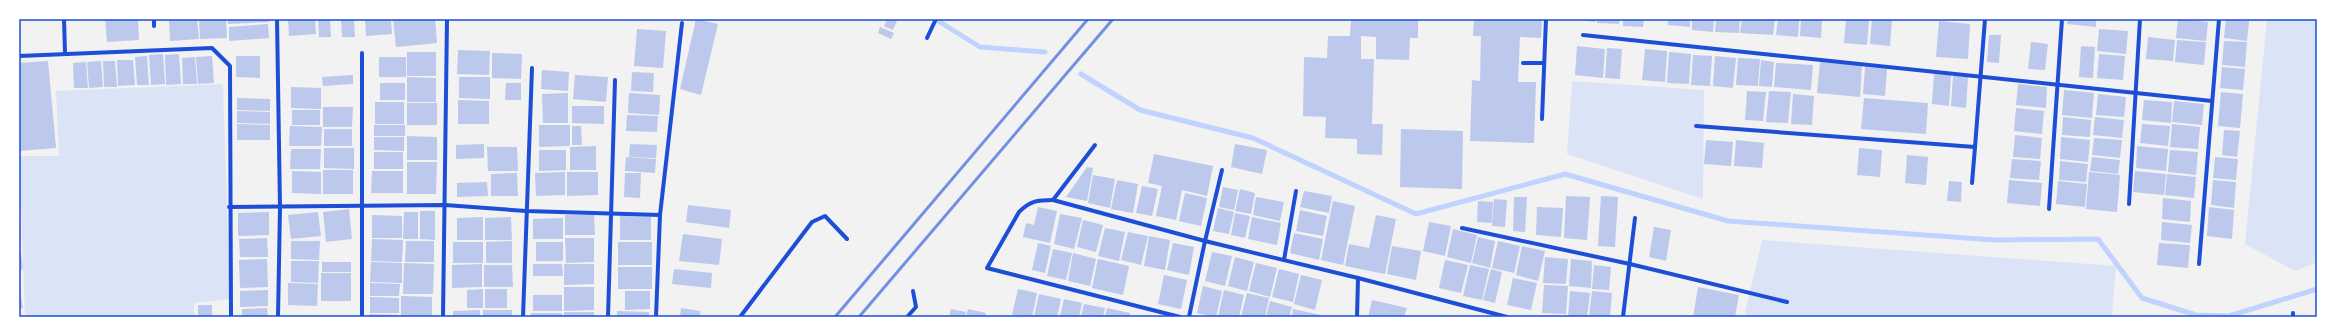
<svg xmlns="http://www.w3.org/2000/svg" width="2336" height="336" font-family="Raleway,sans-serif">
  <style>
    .green { fill: #dbe4f7 }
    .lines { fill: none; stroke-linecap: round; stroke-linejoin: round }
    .stream { stroke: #bfd3fe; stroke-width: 5 }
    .building { fill: #bdc9ec }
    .minor { stroke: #1d4ed8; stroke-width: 4 }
    .rail { stroke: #7290e2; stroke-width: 3 }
    .neatline { fill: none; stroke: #1d4ed8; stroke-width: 1.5 }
  </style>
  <rect width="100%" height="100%" fill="#f2f2f2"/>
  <!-- green -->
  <g class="green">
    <polygon points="2267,19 2317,19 2317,262 2295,271 2245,244"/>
    <polygon points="1572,81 1704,90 1703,199 1567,154"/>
    <polygon points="223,84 230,299 194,303 194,317 25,317 19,156 59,156 56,91"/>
    <polygon points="1762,240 2116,266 2112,317 1744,317"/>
  </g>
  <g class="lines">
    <!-- stream -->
    <g class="stream">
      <polyline points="935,19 980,47 1045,52"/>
      <polyline points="1081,74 1140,110 1253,138 1416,214 1565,174 1728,221 1995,240 2098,239 2142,298 2196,315 2229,316 2317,289"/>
    </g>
  </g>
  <!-- building -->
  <g class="building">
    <polygon points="105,19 138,19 139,40 107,42"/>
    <polygon points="169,19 197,19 199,39 170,41"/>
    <polygon points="199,19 226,19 227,38 200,39"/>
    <polygon points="228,19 269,19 269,22 228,24"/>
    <polygon points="288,19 315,19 316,34 289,36"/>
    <polygon points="318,19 330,19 331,37 319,37"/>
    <polygon points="341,19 354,19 355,37 342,37"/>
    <polygon points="365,19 391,19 392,34 366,36"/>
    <polygon points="393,19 435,19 437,43 396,47"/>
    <polygon points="696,19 718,24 701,95 680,89"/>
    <polygon points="887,19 897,21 893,30 884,26"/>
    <polygon points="1351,19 1418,19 1418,38 1410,38 1409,60 1376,59 1376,37 1361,36 1361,59 1374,59 1372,124 1383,124 1382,155 1357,154 1357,139 1325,138 1326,117 1303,116 1304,57 1327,58 1328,36 1350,36"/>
    <polygon points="1474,19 1542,19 1541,38 1520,37 1518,82 1536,82 1534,143 1470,141 1472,80 1480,81 1481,36 1473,36"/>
    <polygon points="1571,19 1595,19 1595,22"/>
    <polygon points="1597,19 1619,19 1619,24 1597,23"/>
    <polygon points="1623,19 1644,19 1643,27 1623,26"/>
    <polygon points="1668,19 1690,19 1690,27 1668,25"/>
    <polygon points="1692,19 1714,19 1713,32 1692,30"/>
    <polygon points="1716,19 1740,19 1739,33 1715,32"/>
    <polygon points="1742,19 1775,19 1773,35 1740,33"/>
    <polygon points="1778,19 1799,19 1798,37 1776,35"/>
    <polygon points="1801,19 1822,19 1821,38 1800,36"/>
    <polygon points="1846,19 1869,19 1867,45 1844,43"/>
    <polygon points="1872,19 1892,19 1890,46 1870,44"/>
    <polygon points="2068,19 2096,19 2096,27 2067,24"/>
    <polygon points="2178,19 2208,22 2206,41 2176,38"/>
    <polygon points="2226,19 2249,21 2247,41 2224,38"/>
    <polygon points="1939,21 1970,24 1968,59 1936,57"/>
    <polygon points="268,24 269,38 229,41 229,27"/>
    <polygon points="880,27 894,33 891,39 878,33"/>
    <polygon points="637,29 666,31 663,68 634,66"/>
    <polygon points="2099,29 2128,31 2126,54 2097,51"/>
    <polygon points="1989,35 2001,35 1999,63 1987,62"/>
    <polygon points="2148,37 2175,40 2173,61 2146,59"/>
    <polygon points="2177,40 2206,42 2204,65 2175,62"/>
    <polygon points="2224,41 2247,42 2245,67 2222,65"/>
    <polygon points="2031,42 2048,44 2045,70 2028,69"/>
    <polygon points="1577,46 1605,49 1603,78 1575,75"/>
    <polygon points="2081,46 2095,47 2093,78 2079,77"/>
    <polygon points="1607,48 1622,49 1620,79 1605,78"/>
    <polygon points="1645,49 1667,51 1665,82 1642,80"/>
    <polygon points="458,50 490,51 489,75 457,74"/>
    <rect x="407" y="52" width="29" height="24"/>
    <polygon points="1669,52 1691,54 1689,84 1667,83"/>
    <polygon points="492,53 522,54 521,79 492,78"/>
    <polygon points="163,54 165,84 151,85 149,55"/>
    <polygon points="179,54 181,84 166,85 165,55"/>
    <polygon points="2099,54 2125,56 2123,80 2097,78"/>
    <polygon points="1693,55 1712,56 1710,86 1691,85"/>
    <polygon points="147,56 149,85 137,85 135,57"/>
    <polygon points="212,56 214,83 198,84 196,57"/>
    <polygon points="236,56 260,56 260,78 236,77"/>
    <polygon points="1715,56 1736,58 1733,88 1713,86"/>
    <polygon points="195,57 197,84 183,84 182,58"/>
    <rect x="379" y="57" width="27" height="20"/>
    <polygon points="1738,58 1760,59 1758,86 1736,85"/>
    <polygon points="117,60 133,60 135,85 118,86"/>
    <polygon points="1761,60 1774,62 1772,87 1759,86"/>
    <polygon points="48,61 56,148 19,151 19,63"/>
    <polygon points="101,61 103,87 89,88 87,62"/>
    <polygon points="103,61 115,61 117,87 104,87"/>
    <polygon points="86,62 88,88 74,88 73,63"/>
    <polygon points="1820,62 1862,65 1860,97 1817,93"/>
    <polygon points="1776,63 1813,65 1811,90 1774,87"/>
    <polygon points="1865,67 1887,69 1885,96 1863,94"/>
    <polygon points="2222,67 2245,69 2243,90 2220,88"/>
    <polygon points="542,70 569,72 568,91 541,89"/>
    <polygon points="632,72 654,73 653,92 631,91"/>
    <polygon points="1934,74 1951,75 1949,106 1932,104"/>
    <polygon points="353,75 353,84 323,86 322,77"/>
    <polygon points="575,75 608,77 606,102 573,99"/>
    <polygon points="1953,76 1968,77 1966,108 1951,106"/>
    <polygon points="407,77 436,78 436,102 407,102"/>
    <polygon points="459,77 490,77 490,99 459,98"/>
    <rect x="380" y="83" width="25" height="17"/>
    <polygon points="506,83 521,83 521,100 505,100"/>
    <polygon points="2018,84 2047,87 2046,108 2016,105"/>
    <polygon points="291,87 321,88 321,109 291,108"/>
    <polygon points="2064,90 2094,93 2092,118 2062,115"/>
    <polygon points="1747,91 1766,92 1763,121 1745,120"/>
    <polygon points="1769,91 1791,92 1788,123 1766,122"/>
    <polygon points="2221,92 2243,94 2240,128 2218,126"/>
    <polygon points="568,93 568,123 543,123 542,94"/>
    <polygon points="629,93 660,95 659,115 628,113"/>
    <polygon points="1793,94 1814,96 1812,125 1791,124"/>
    <polygon points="2098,94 2126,97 2124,117 2096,115"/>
    <polygon points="237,98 270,99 270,111 237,110"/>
    <polygon points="1864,98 1928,103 1926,134 1861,129"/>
    <polygon points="458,100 489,101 489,124 458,124"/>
    <polygon points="2144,100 2172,102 2171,123 2142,120"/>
    <polygon points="2174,101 2204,104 2202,125 2172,122"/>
    <rect x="375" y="102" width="29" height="22"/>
    <rect x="407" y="103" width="30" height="22"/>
    <polygon points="572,106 604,106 604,124 572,123"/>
    <polygon points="323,107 353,107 352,127 323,127"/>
    <polygon points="2016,108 2044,111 2042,134 2014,131"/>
    <rect x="292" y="110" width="28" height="15"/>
    <polygon points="237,111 270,112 270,124 237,123"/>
    <polygon points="627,115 658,116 657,132 626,131"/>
    <polygon points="2063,117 2091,120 2090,137 2062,135"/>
    <polygon points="2095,117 2124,120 2122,138 2093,135"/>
    <polygon points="237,124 270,125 270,140 237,140"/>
    <polygon points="2142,124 2170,126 2168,146 2140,143"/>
    <polygon points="2172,124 2200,127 2198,149 2170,147"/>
    <rect x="374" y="125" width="31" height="11"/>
    <polygon points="539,125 570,125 570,146 539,147"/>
    <polygon points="290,126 322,127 321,146 289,146"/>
    <polygon points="572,126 581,126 582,145 572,145"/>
    <rect x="324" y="129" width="28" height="17"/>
    <polygon points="1401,129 1463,131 1462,189 1400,187"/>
    <polygon points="2224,130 2240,131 2237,157 2222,155"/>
    <polygon points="2015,135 2042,138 2040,159 2013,157"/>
    <polygon points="407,136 437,137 437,160 407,160"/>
    <polygon points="374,137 404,137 404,151 374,150"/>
    <polygon points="2061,137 2090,140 2088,162 2060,159"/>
    <polygon points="2094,138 2122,140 2120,158 2092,155"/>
    <polygon points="1706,140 1733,142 1731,166 1704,164"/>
    <polygon points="1736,140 1764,143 1762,168 1734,166"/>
    <polygon points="484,144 484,158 456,159 456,145"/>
    <polygon points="630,144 657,145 656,158 629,157"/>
    <polygon points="1235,144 1267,150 1262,174 1231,167"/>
    <polygon points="596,146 596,170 570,170 570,147"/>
    <polygon points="2137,146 2168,149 2166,171 2136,168"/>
    <polygon points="487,147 517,147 518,171 488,171"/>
    <polygon points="324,148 354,148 354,169 324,168"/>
    <polygon points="1859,148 1882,150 1880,177 1857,175"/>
    <polygon points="291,149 321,149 320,169 290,169"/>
    <polygon points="539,150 566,150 566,170 539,171"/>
    <polygon points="2170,150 2198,152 2196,175 2168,172"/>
    <rect x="374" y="152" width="29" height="17"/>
    <polygon points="1154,154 1213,166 1207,196 1182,190 1176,220 1156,216 1162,186 1148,183"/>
    <polygon points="1907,155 1928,157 1926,185 1905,183"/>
    <polygon points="626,157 656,159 655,173 625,171"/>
    <polygon points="2092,157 2120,160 2118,174 2090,171"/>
    <polygon points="2215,157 2238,159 2236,180 2213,178"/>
    <polygon points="2012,159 2041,161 2039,180 2010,178"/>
    <polygon points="2060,161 2088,164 2086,182 2059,180"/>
    <polygon points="407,162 437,162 436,194 407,194"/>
    <polygon points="1087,167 1093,168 1087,201 1066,197"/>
    <rect x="323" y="170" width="30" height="24"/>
    <polygon points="292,171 321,172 321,194 292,193"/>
    <polygon points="372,171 403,171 403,193 371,193"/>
    <polygon points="2135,171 2166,174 2164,195 2133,192"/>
    <polygon points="565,172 565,195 536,196 535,173"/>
    <polygon points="567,172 598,172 598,195 567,196"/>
    <polygon points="2089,172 2120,175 2117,212 2086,209"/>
    <polygon points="517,173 518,196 491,196 491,174"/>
    <polygon points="625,173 641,173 640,198 624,197"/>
    <polygon points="2167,174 2196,177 2194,198 2165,195"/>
    <polygon points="1093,175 1115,179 1110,208 1088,203"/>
    <polygon points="1117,180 1138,184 1133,213 1111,209"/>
    <polygon points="2009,180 2042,183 2040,206 2007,203"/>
    <polygon points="2213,180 2236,182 2234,208 2211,205"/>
    <polygon points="1949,181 1962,182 1961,202 1947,201"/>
    <polygon points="2058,181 2087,184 2085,207 2056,204"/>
    <polygon points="487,182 488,196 457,197 457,183"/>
    <polygon points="1142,186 1158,189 1152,216 1136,213"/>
    <polygon points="1223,187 1238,190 1234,210 1219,207"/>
    <polygon points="1240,189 1255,193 1251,214 1235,211"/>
    <polygon points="1304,191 1332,196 1329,213 1300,207"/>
    <polygon points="1185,193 1207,198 1201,226 1179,221"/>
    <polygon points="1566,196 1590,197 1587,240 1564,238"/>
    <polygon points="1601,196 1618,197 1615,247 1598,246"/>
    <polygon points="1256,197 1284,202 1280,221 1253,215"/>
    <polygon points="1514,197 1527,197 1525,232 1513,231"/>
    <polygon points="2163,198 2191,201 2190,222 2162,219"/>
    <polygon points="1494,199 1507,200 1505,227 1492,226"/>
    <polygon points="1333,201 1355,206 1343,265 1321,260"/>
    <polygon points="1478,201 1493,202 1492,223 1477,222"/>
    <polygon points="688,205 731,210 729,228 686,222"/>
    <polygon points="1038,207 1057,211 1050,243 1023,237 1026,223 1034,225"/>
    <polygon points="1537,207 1563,208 1561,237 1536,235"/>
    <polygon points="2209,207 2234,210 2232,239 2207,236"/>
    <polygon points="1218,208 1234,212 1229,234 1213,231"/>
    <polygon points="349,209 352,239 326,242 323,212"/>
    <polygon points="1300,210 1327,216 1323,236 1296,231"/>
    <polygon points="420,211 435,211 435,240 420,239"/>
    <polygon points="269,212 269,235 238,236 238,213"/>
    <polygon points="318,212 321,236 291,239 288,215"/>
    <polygon points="404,212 418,212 418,239 403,239"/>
    <polygon points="1235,213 1250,216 1245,238 1231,235"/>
    <polygon points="1060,214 1082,218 1074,249 1054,244"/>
    <polygon points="372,215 402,216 402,238 372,238"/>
    <polygon points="565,215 594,215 595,235 565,235"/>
    <polygon points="1376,215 1396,219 1385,274 1345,266 1349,244 1369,248"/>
    <polygon points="620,216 651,217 651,240 620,240"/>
    <polygon points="483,217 483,240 457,240 457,218"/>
    <polygon points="511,217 512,240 485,240 485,218"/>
    <polygon points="1252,217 1281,223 1277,245 1248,239"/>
    <polygon points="563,218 563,239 533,239 533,219"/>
    <polygon points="1083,220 1103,225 1096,252 1077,247"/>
    <polygon points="1429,222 1451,226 1445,256 1423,251"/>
    <polygon points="2162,222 2192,225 2190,243 2161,240"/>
    <polygon points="1654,227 1671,230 1666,261 1649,257"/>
    <polygon points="1105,228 1125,232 1119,261 1098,256"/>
    <polygon points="1453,229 1477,235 1471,263 1447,257"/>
    <polygon points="1128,232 1148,236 1141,265 1121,260"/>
    <polygon points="1294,233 1323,239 1319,260 1290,253"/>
    <polygon points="683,234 722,239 719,265 679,261"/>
    <polygon points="1149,236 1170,240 1165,270 1144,266"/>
    <polygon points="1478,237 1495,241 1490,268 1472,263"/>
    <polygon points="267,238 268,257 240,257 239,239"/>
    <polygon points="565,238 594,238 594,262 566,263"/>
    <polygon points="372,239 403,240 402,262 371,261"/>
    <polygon points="291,241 320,241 319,260 291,259"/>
    <polygon points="406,241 434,241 434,262 405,262"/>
    <polygon points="512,241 512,263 486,263 486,242"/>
    <polygon points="1498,241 1520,246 1514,273 1492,268"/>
    <rect x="453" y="242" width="30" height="21"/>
    <rect x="536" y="242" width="27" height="19"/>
    <rect x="618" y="242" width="34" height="23"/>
    <polygon points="1038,243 1051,246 1045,273 1032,270"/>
    <polygon points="1173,243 1194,247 1189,275 1167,270"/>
    <polygon points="2159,243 2190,245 2188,268 2157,265"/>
    <polygon points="1392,246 1421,251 1416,280 1387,274"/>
    <polygon points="1522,246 1545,251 1538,281 1516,275"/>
    <polygon points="1053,249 1072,253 1066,280 1047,276"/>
    <polygon points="1212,252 1232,256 1225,286 1205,281"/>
    <polygon points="19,253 21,253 23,269 19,270"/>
    <polygon points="1073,253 1096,259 1090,286 1068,281"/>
    <polygon points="1235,257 1254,262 1247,291 1228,286"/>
    <polygon points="1545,257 1568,259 1566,284 1543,283"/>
    <polygon points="267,259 268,287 240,288 239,260"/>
    <polygon points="1098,259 1129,266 1123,295 1092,288"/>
    <polygon points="1571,259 1592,261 1591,288 1569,286"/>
    <polygon points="1445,260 1468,265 1461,293 1439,288"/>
    <polygon points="291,261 319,261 318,283 291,282"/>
    <rect x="322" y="262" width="29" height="10"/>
    <polygon points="371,262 402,263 402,283 370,282"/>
    <polygon points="404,263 434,264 433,294 403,294"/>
    <polygon points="1256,263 1277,268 1270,297 1249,291"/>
    <polygon points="482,264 482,287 452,288 452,265"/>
    <polygon points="533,264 562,264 563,276 533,276"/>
    <polygon points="564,264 594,264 594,284 564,285"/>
    <polygon points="484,265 512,265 513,287 484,287"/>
    <polygon points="1470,265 1489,269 1482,300 1463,296"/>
    <polygon points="1594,265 1611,267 1609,290 1592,289"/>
    <rect x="618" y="267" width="34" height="22"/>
    <polygon points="674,269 712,273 711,288 672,284"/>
    <polygon points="1279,269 1299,274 1293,302 1272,297"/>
    <polygon points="1491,269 1502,272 1495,303 1483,300"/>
    <rect x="321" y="273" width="30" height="28"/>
    <polygon points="1164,275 1187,280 1181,309 1158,304"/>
    <polygon points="1301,275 1322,280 1315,310 1294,304"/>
    <polygon points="1513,278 1537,283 1531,310 1507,305"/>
    <polygon points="288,283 318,284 317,306 288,305"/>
    <polygon points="370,283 400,284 399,296 370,296"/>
    <polygon points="1544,285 1568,286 1566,314 1542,313"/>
    <polygon points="19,286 23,308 19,309"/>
    <polygon points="1203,286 1222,291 1216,317 1197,313"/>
    <polygon points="564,287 594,287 594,310 564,311"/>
    <polygon points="1698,287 1739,295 1735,317 1693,317"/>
    <polygon points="483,289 483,308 467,308 467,290"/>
    <rect x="485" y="289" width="22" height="19"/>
    <polygon points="1018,289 1037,293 1032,317 1012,315"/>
    <polygon points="268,290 268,306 240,307 240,291"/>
    <polygon points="1224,290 1244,295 1239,317 1218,317"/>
    <polygon points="625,291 650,291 650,309 625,310"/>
    <polygon points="1570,291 1590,293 1587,317 1568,317"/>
    <polygon points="1592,291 1612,293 1610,317 1589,317"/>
    <polygon points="1247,293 1269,298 1265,317 1241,317"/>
    <polygon points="1039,294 1061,299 1057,317 1034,317"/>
    <rect x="533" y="295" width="29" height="16"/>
    <polygon points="401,296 432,297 432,317 401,317"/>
    <polygon points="370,297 399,298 399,313 370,313"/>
    <polygon points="1064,299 1082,303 1079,317 1060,317"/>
    <polygon points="1372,300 1407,308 1404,317 1368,317"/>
    <polygon points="1270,301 1292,307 1289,317 1266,317"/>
    <polygon points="1084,304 1105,308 1103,317 1081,317"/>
    <rect x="198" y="305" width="14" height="12"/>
    <polygon points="267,308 268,317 242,317 242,309"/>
    <polygon points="681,308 700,311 700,317 680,317"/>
    <polygon points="1107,308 1130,313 1130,317 1105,317"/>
    <polygon points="951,309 966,312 965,317 949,317"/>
    <polygon points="968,309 986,313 985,317 966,317"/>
    <polygon points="1293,309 1321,315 1321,317 1292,317"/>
    <polygon points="480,310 480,317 453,317 453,311"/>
    <rect x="483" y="310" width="29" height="7"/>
    <polygon points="617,311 649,312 649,317 617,317"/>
    <rect x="564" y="312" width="30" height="5"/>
    <rect x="531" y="313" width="31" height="4"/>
    <polygon points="370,314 399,315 399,317 370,317"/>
  </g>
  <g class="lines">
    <!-- minor -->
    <g class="minor">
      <polyline points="64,19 65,53"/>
      <polyline points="154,19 154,26"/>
      <polyline points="277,19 280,208 278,317"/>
      <polyline points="1583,35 2212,101"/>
      <polyline points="927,38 936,19"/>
      <polyline points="362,53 362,317"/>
      <polyline points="19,56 212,48 230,66 231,317"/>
      <polyline points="1523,63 1544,63"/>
      <polyline points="1542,119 1546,19"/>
      <polyline points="1696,126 1975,147 1985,19"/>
      <polyline points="1095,145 1053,200 1205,241 1222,170"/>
      <polyline points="1972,183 1975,147"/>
      <path d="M1053,200C1037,200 1030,201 1019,212L987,268L1180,317"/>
      <polyline points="2129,204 2140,19"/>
      <polyline points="229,207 445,205 526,211 660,215 656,317"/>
      <polyline points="2049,209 2062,19"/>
      <polyline points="660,215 682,23"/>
      <polyline points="1462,228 1630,264 1787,302"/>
      <polyline points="1284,260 1296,191"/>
      <polyline points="2199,264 2219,19"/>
      <polyline points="443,317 447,19"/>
      <polyline points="523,317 532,68"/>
      <polyline points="608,317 615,80"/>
      <polyline points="740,317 812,222 825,216 847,239"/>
      <polyline points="907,317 916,307 913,291"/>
      <polyline points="1189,317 1205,241 1358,278 1507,317"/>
      <polyline points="1357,317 1358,278"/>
      <polyline points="1623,317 1635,218"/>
      <polyline points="2293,317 2293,313"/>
    </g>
    <!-- rail -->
    <g class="rail">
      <polyline points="835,317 1088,19"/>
      <polyline points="859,317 1113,19"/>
    </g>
  </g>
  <!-- border -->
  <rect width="2336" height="336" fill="none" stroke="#ffffff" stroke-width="40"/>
  <rect x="20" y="20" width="2296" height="296" class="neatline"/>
</svg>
